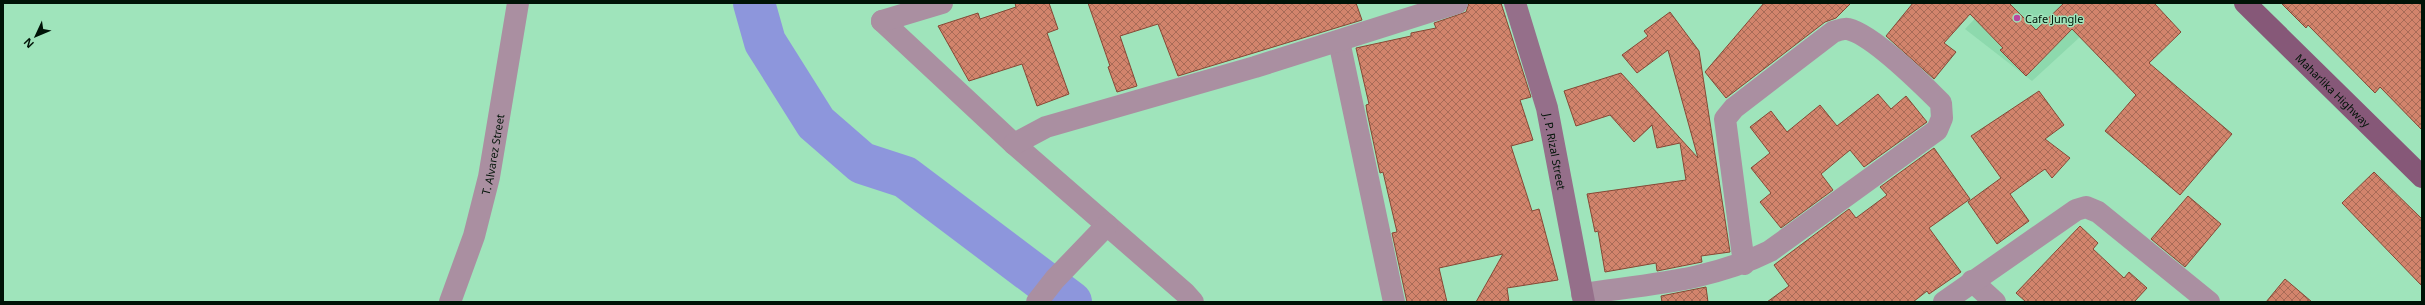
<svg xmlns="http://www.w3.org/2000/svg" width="2425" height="305" font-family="'Noto Sans',sans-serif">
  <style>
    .built { fill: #8dd9ad }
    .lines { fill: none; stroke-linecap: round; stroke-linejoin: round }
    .river { stroke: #8d96dc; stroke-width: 42 }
    .building { fill: url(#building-cross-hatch); stroke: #864835 }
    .street { stroke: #aa8fa1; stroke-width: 22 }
    .secondary { stroke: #956f8a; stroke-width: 22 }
    .primary { stroke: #865878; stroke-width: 22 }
    .poi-dot { fill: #ba469f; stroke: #9fe4bb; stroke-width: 1.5 }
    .labels { text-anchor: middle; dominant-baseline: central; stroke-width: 3; stroke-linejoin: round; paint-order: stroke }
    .poi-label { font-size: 11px; fill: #001307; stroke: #9fe4bb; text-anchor: start }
    .street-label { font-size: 11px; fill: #001307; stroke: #9fe4bb }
  </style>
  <defs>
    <pattern id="building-cross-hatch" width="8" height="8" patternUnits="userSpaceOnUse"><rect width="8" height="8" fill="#d2846c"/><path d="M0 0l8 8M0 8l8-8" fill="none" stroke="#a86b57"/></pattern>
  </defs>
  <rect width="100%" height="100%" fill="#9fe4bb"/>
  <!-- built -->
  <polygon class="built" points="1990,3 2117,3 2032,81 1965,29"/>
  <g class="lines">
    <!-- river -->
    <polyline class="river" points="754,3 765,42 816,123 862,163 905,177 1071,302"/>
  </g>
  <!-- building -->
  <g class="building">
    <polygon points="1015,3 1049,3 1058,29 1047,33 1069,94 1037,106 1022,64 969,81 938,26 978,13 980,19 1016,7"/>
    <polygon points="1088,3 1356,3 1362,20 1178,76 1158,24 1120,36 1137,86 1117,92 1108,67 1110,66"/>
    <polygon points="1469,3 1501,3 1531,97 1520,100 1533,140 1511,146 1532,211 1539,209 1558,280 1507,288 1509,302 1476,302 1503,254 1439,268 1447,302 1407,302 1392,233 1397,232 1383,172 1380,173 1367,112 1366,105 1369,104 1356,48 1411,36 1411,33 1436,28 1434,23 1466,12"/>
    <polygon points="1764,3 1851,3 1836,18 1825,22 1726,98 1705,72"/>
    <polygon points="1913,3 2009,3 2036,30 2064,3 2154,3 2181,32 2149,63 2232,134 2180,195 2105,131 2136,95 2072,29 2026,76 2000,50 2003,48 1970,14 1944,43 1956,52 1934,79 1886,36"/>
    <polygon points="2281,3 2422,3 2422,130 2380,87 2375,93 2308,25 2306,28"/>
    <polygon points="1670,12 1699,51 1730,252 1701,256 1702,262 1657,271 1656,263 1605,272 1598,231 1595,232 1587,194 1686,180 1680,143 1657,148 1652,125 1634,142 1610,115 1576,126 1564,91 1621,73 1698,158 1668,50 1637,73 1622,55 1648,36 1644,31"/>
    <polygon points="2039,91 2064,125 2045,139 2070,158 2052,178 2045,169 2010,194 2029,221 1997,244 1968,202 2001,178 1971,136"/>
    <polygon points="1878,94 1891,109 1906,96 1927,122 1864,167 1850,150 1821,174 1833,190 1781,228 1760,202 1771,193 1751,168 1770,153 1750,127 1771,111 1787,132 1820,105 1837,126"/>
    <polygon points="1934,148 1970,199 1929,228 1961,272 1929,294 1927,291 1913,302 1767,302 1789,286 1774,265 1849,209 1856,218 1887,195 1880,187"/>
    <polygon points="2374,172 2422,219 2422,286 2342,203"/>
    <polygon points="2188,196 2221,224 2185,267 2151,239"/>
    <polygon points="2080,226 2098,243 2093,249 2124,278 2129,272 2147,288 2134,302 2026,302 2016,293"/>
    <polygon points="2285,279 2312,302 2266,302"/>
    <polygon points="1706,287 1708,302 1662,302 1661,296"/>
  </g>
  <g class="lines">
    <!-- street -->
    <g class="street">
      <polyline points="882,21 1014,144 1185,293 1193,302"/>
      <polyline points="882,21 942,3"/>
      <polyline points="1339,41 1394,302"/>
      <polyline points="1014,144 1046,127 1255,67 1457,3"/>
      <polyline points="1972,281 1995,302"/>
      <path d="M1582,294C1648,284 1710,281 1770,251L1937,130L1942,118L1941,103C1922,84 1873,35 1848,29C1843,28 1837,31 1833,32L1734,108L1725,119L1744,264"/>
      <path id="s1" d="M450,302L474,236L489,177L518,3"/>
      <polyline points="1037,302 1055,279 1107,225"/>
      <polyline points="1944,302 2076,210 2086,207 2098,212 2209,302"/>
    </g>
    <!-- secondary -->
    <path class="secondary" id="s2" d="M1515,3L1547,108L1584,302"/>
    <!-- primary -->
    <path class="primary" id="s3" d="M2245,3L2422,177"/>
  </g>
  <!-- markers -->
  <circle class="poi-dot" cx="2017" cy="18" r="4"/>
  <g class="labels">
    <!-- poi labels -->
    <g class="poi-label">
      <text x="2025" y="18">Cafe Jungle</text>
    </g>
    <!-- street labels -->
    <g class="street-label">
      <text stroke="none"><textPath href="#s3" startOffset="124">Maharlika Highway</textPath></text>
      <text stroke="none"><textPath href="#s2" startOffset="154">J. P. Rizal Street</textPath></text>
      <text stroke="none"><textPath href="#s1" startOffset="154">T. Alvarez Street</textPath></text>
    </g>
  </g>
  <!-- border -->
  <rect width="2425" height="305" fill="none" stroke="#001307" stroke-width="8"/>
  <!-- north arrow -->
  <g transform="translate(36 36) rotate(226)" stroke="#9fe4bb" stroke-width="3" paint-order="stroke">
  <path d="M0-3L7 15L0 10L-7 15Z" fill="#001307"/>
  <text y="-6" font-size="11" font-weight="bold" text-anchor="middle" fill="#001307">N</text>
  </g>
</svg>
